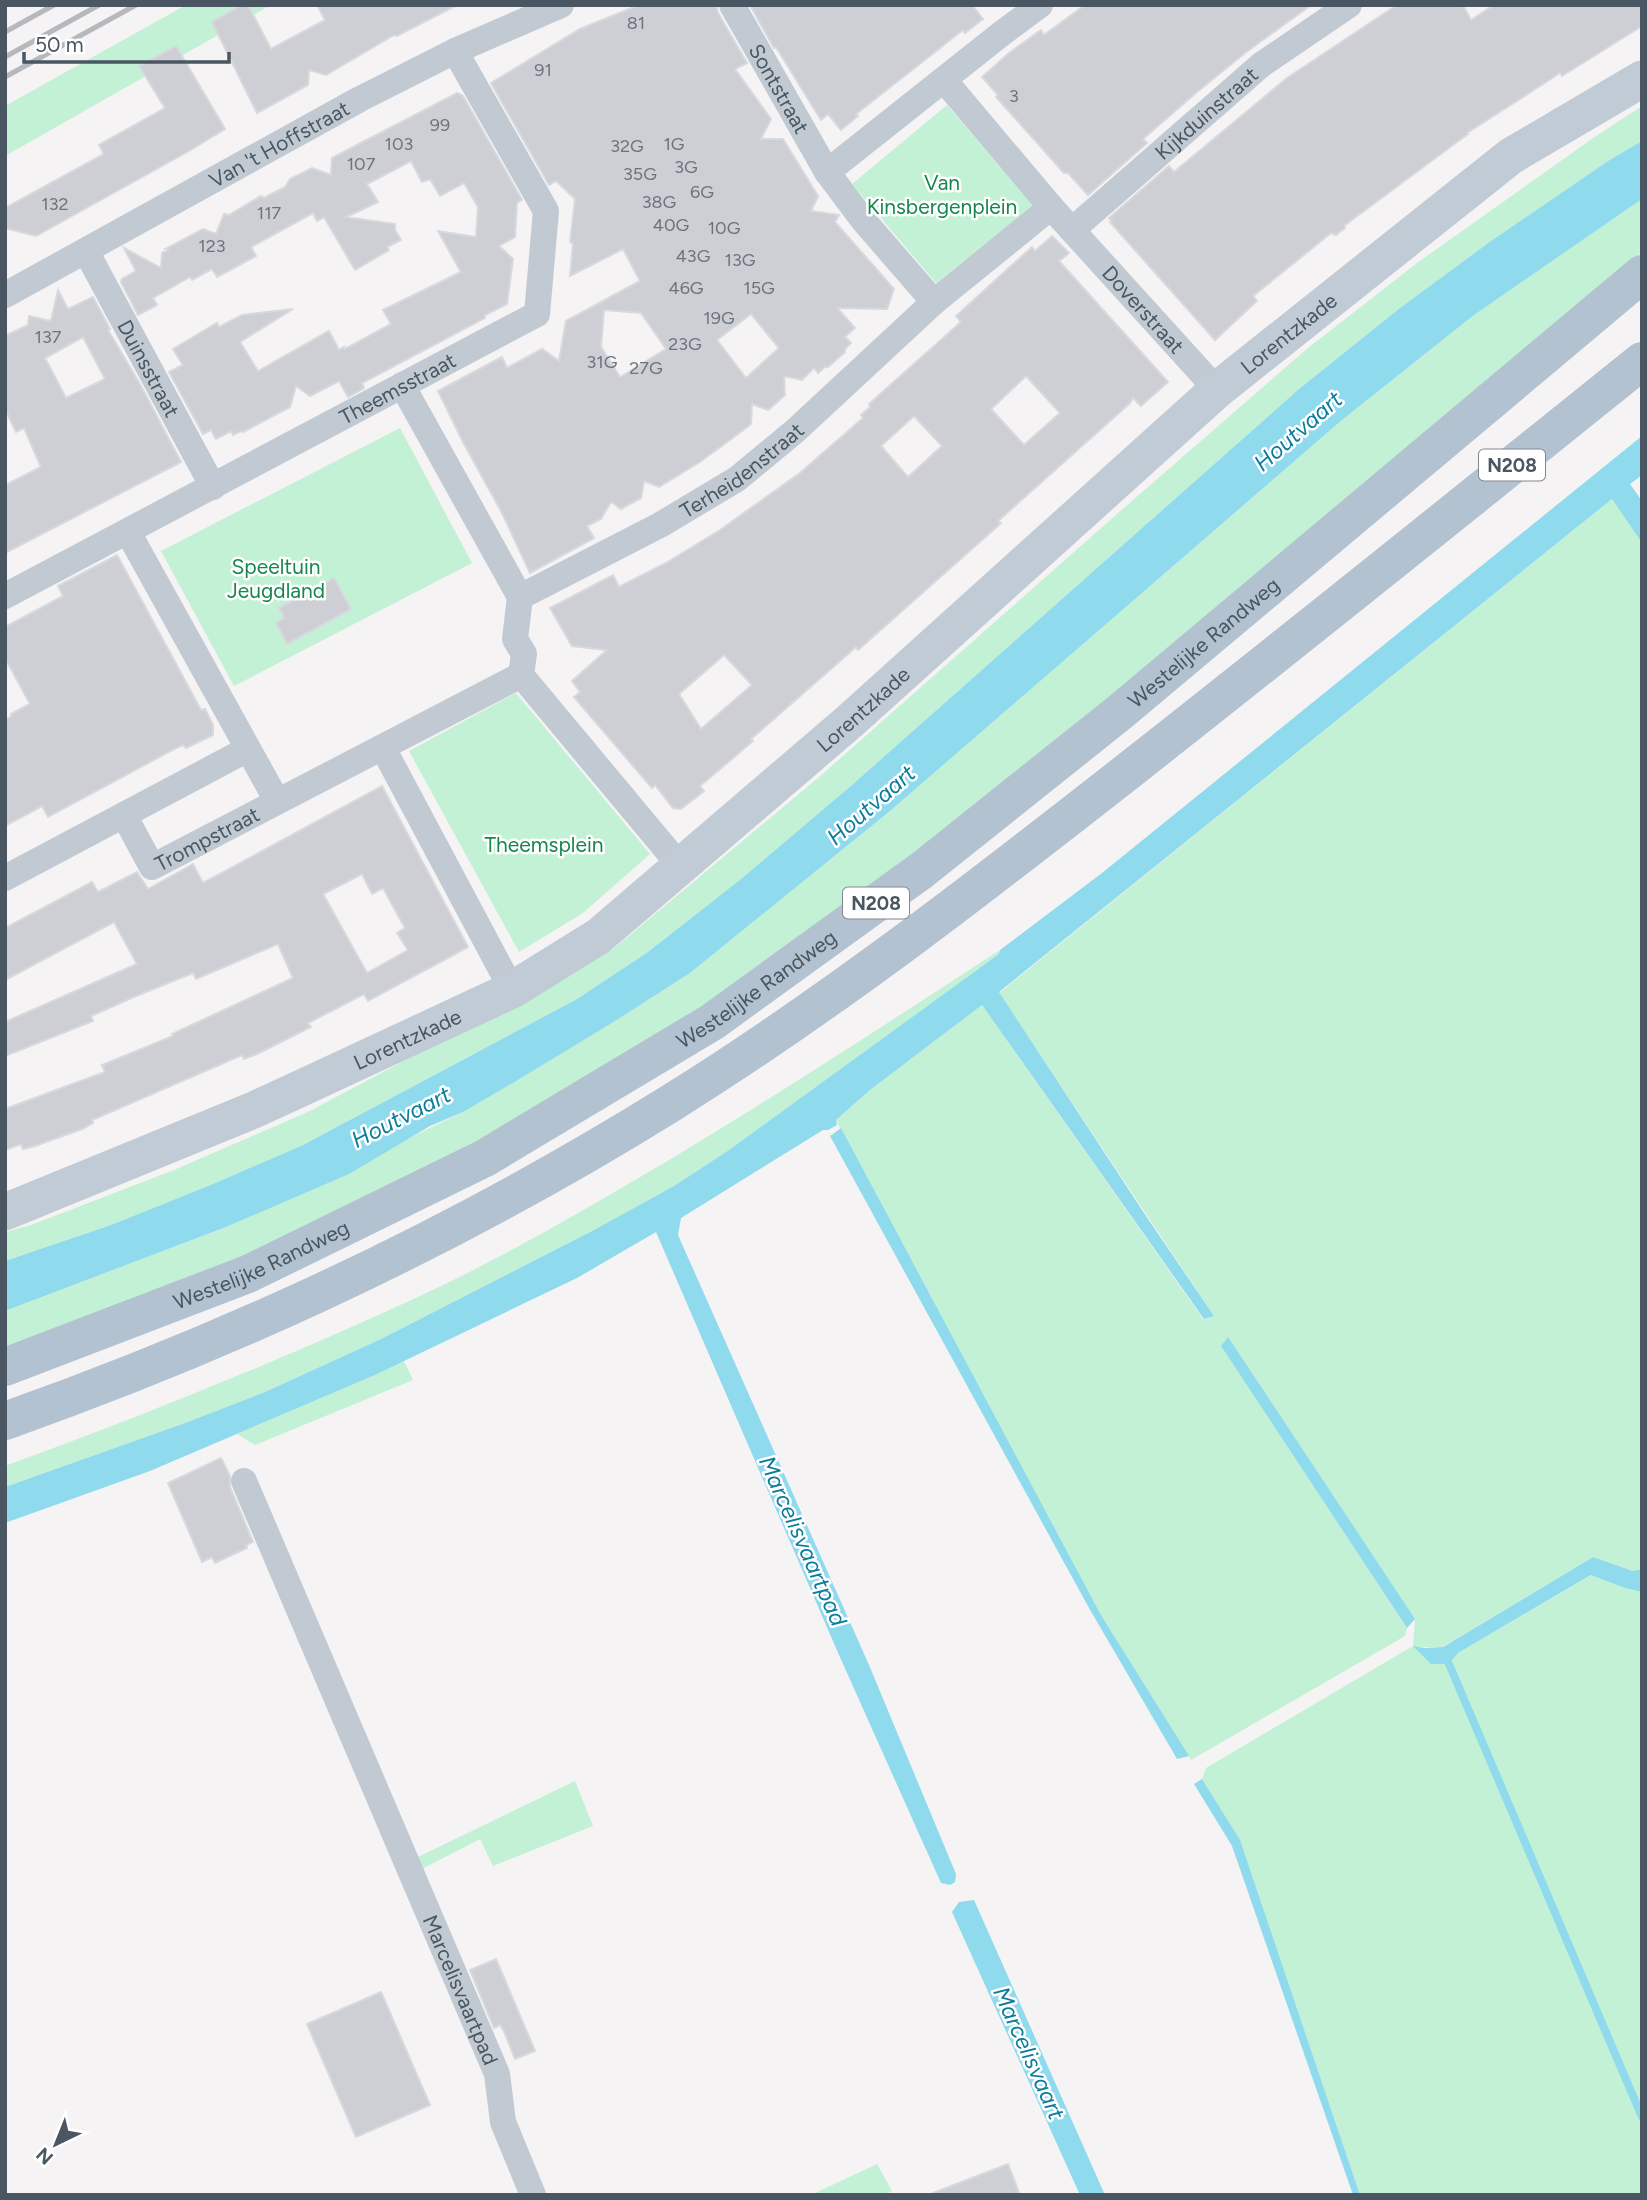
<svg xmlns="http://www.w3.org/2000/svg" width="1647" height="2200" font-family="Figtree,sans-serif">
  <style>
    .green { fill: #c3f1d5 }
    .water { fill: #90daee }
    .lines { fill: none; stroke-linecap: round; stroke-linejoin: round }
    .stream { stroke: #90daee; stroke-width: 8 }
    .building { fill: #cdcfd5; stroke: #d7d9de; stroke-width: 2; fill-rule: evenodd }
    .street { stroke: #c1cad2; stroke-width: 26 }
    .secondary { stroke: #c1cbd6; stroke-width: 37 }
    .primary { stroke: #b3c2d1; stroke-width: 38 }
    .rail { stroke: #b5b8bd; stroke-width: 5 }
    .labels { text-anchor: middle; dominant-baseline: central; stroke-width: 5; stroke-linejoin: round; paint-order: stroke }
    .number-label { font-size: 18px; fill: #6b747e }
    .shield { fill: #fff; stroke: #808990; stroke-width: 2 }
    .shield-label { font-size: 19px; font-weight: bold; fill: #4a5661 }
    .street-label { font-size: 21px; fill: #4a5661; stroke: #fff }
    .park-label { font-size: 21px; fill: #17864f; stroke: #fff }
    .water-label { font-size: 23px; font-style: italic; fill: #0c7c9b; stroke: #fff }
  </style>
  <rect width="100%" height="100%" fill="#f5f3f3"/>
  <!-- green -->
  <g class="green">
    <polygon points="186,5 271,5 5,156 5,106"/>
    <polygon points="947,105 1033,205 936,283 852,184"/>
    <polygon points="1642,106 1642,141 1608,161 1491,241 1400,308 1299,389 852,785 741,879 648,952 577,999 303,1145 213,1184 111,1225 5,1261 5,1232 31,1225 174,1170 308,1112 612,950 818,778 1125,507 1308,348 1417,263 1596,136"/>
    <polygon points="1642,199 1642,252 1375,480 955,831 646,1051 394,1188 277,1243 5,1352 5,1311 226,1227 463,1112 612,1023 690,973 890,811 1342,420 1474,315"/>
    <polygon points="400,428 472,563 234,686 161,551"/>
    <polygon points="1612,499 1642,543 1642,1569 1633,1571 1593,1557 1442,1647 1414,1647 1449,1664 1458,1653 1592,1575 1625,1588 1642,1592 1642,2195 1360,2195 1240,1841 1202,1779 1206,1768 1413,1646 1415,1619 1221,1346 1407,1628 1405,1636 1191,1760 1101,1615 836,1120 870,1090 982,1005 1203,1319 1214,1316 999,993"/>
    <polygon points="516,693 650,854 583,913 519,952 409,751"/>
    <path d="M1000,950L999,954L729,1150L674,1186L592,1231L381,1339L265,1392L185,1423L5,1487V1466C110,1428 213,1387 315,1343C379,1315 443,1287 504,1254C675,1162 837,1056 1000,950Z"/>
    <polygon points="404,1361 413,1380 255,1445 237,1434"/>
    <polygon points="575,1781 593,1826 493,1866 480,1839 422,1869 418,1857"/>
    <polygon points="877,2164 892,2191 884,2195 811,2195"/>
  </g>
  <!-- water -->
  <g class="water">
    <polygon points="1642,141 1642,199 1474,315 1342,420 890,811 690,973 612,1023 516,1081 463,1112 430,1126 349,1174 226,1227 5,1311 5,1261 111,1225 213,1184 303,1145 577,999 648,952 741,879 852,785 1299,389 1400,308 1491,241 1608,161"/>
    <polygon points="1642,436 1642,475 1630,484 1642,501 1642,543 1612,499 999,992 1148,1219 1214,1316 1204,1319 982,1005 870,1090 836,1120 837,1125 828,1130 823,1130 681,1218 678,1235 869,1665 956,1874 955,1882 950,1885 941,1883 839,1655 656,1232 577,1278 377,1374 150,1471 5,1523 5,1487 185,1423 265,1392 381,1339 592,1231 674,1186 729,1150 999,954 1000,950 1102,873"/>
    <polygon points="841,1128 1101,1615 1189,1756 1177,1759 1089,1608 830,1136"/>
    <polygon points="1228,1337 1415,1619 1407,1628 1221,1346"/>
    <polygon points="1593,1557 1633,1571 1642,1569 1642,1592 1625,1588 1591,1575 1458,1653 1449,1664 1431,1664 1413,1646 1425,1648 1443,1647"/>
    <polygon points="1202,1779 1240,1840 1360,2195 1353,2195 1232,1846 1194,1784"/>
    <polygon points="974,1900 1105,2195 1080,2195 952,1912 959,1902"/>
  </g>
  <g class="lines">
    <!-- stream -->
    <polyline class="stream" points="1449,1664 1642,2117"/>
  </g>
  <!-- building -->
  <g class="building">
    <polygon points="242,5 248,5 271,49 325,20 317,5 457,5 397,36 394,35 326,75 309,70 308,85 257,113 212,22"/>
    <path d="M639,5H716L718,13L747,63L735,69L771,119L761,139H783L818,196L811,211L839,215L835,222L894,289L887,309L837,308L855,328L845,337L851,343L845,349V352L828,367H825L818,373L814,368L802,380L784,376L785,395L768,410L752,404L751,424L742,431L700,462L659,487L644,481L641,498L621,509L611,502L601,519L587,526L594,538L530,573L502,513L463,442L438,391L502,357L507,368L542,349L559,361L566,321L640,281L623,249L570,276L573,244L570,242L575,199L556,181L549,185L491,83L580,29ZM604,310L641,313L666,349L620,377L601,347ZM751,314L779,348L746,378L717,340Z"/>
    <polygon points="750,5 972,5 983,19 965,33 963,30 856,114 858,116 841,130 828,114 821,120 776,47 774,48"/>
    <polygon points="1085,5 1311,5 1245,53 1197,92 1143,139 1147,143 1088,195 1068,173 1064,173 996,97 998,95 982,77 1009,53 1041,30 1044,35"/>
    <polygon points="1397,5 1463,5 1471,20 1494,5 1642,5 1642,26 1562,76 1560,73 1467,133 1468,134 1345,225 1345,228 1336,235 1331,233 1253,296 1257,301 1215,340 1110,222 1112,221 1109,218 1169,166 1174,172 1287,78"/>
    <polygon points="176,46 225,129 189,151 36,236 5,228 5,208 104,154 99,145 165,108 139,66"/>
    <polygon points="457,93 463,96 522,200 517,203 515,237 499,246 513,259 507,304 485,315 485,318 362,383 364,388 348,397 339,381 310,396 296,386 290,407 243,432 241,431 233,435 231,431 216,439 211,430 203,434 169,372 183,365 173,349 217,323 219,327 242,315 293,309 240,342 258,371 329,331 339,350 344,347 345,349 391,324 383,310 461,272 438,231 476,237 478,207 464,183 440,196 430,179 422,182 411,161 367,184 378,202 346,217 395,224 395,230 401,240 387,247 389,250 355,270 324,217 317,221 313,213 251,247 256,256 217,277 212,269 192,280 190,277 153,298 157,305 138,315 121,282 122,279 136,271 124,248 161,268 162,253 168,250 165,249 203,229 216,234 224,214 229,215 261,196 264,198 285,187 290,179 312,168 331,175 332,158"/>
    <path d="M1052,236L1069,253L1059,261L1168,382L1141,406L1133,398L1130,403L998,521L1001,523L982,540L858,650L856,647L751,739L753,741L700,786L704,791L681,809L673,808L655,785L652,788L574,697L580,692L572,681L607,650L572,646L550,608L613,575L619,587L666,563L720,530L800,473L863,418L861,415L870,407L869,404L961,322L956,316L1032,247L1035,251ZM1026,376L1060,413L1024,445L991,409ZM914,416L942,446L908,477L881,446ZM724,655L752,685L701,729L679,694Z"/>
    <path d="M58,290L68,309L93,297L110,329L108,330L141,386L181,462L5,553V485L41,467L24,428L16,432L5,409V336L28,325L29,316L51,321ZM83,337L105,379L66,398L45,358Z"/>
    <polygon points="117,555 201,710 205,709 213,725 213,735 186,748 183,745 178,747 48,817 42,806 5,826 5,720 12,716 11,714 30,704 5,658 5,627 63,596 58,586"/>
    <polygon points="334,578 351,609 287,644 276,623 284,618 279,608"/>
    <path d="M382,786L468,947L368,1001L364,994L337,1008L308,1023L311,1027L257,1054L244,1059L242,1055L92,1120L93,1123L82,1129L35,1146L23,1149L21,1144L5,1150V1109L105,1072L102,1065L173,1036L172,1034L293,978L278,944L196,979L193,973L136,996L91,1016L93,1021L5,1056V1022L137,964L114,922L5,980V928L92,882L98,892L137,872L148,889L193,864L203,883ZM362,874L372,894L383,888L405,928L397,933L408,950L367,973L323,894Z"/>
    <polygon points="221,1458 230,1476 230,1487 253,1542 246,1545 247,1548 215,1563 212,1557 202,1562 168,1483"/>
    <polygon points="496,1959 535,2051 515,2059 504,2031 500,2025 494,2028 470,1970"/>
    <polygon points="381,1992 430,2105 356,2137 307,2024"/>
    <polygon points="1008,2164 1020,2195 933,2195 933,2193"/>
  </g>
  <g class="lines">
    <!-- street -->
    <g class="street">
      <path id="s1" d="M732,5L827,172L863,220L934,302"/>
      <path id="s2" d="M944,80L1051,207L1217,390"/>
      <polyline points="827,172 1001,34 1040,5"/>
      <path id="s3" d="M1072,230L1261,65L1349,5"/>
      <path id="s4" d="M86,251L213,487"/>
      <path id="s5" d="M5,295L360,99L455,51L561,5"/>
      <polyline points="402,385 520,597 515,639 524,654 521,675 681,867"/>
      <polyline points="128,532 277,801"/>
      <path id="s6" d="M5,596L537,314L546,211L455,51"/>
      <path id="s7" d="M520,597L660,525L737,479L795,431L934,302L1051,207"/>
      <polyline points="383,748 512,990"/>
      <path id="s8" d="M124,815L152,867L521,675"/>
      <polyline points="5,878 248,749"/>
      <path id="s9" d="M244,1481L497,2074L503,2122L533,2195"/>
    </g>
    <!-- secondary -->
    <path class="secondary" id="s10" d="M5,1212L256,1109L308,1085L512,990L599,936L850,721L1217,390L1511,156L1642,79"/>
    <!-- primary -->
    <g class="primary">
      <path id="s11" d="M5,1367L248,1274L485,1158L712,1022L922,870L1120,712L1642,274"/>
      <path d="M5,1421C237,1339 462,1233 671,1103C836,1000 988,881 1141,761C1309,629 1475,495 1642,361"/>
    </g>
    <!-- rail -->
    <g class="rail">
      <polyline points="5,32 54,5"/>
      <polyline points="5,57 99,5"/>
      <polyline points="5,77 136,5"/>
    </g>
  </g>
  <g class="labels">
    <!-- number labels -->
    <g class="number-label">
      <text x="636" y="23">81</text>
      <text x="543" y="70">91</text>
      <text x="1014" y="96">3</text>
      <text x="440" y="125">99</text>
      <text x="399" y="144">103</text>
      <text x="674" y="144">1G</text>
      <text x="627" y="146">32G</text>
      <text x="361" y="164">107</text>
      <text x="686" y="167">3G</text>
      <text x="640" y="174">35G</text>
      <text x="702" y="192">6G</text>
      <text x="659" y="202">38G</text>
      <text x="55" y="204">132</text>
      <text x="269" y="213">117</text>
      <text x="671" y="225">40G</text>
      <text x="724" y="228">10G</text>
      <text x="212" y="246">123</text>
      <text x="693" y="256">43G</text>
      <text x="740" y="260">13G</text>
      <text x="686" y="288">46G</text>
      <text x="759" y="288">15G</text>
      <text x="719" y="318">19G</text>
      <text x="48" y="337">137</text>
      <text x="685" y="344">23G</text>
      <text x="602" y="362">31G</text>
      <text x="646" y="368">27G</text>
    </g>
    <!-- shield labels -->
    <g class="shield">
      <rect x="1479" y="449.5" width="66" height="31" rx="5"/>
      <rect x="843" y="887.5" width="66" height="31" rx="5"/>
    </g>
    <g class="shield-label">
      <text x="1512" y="465">N208</text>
      <text x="876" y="903">N208</text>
    </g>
    <!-- street labels -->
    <g class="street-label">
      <text stroke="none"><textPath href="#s1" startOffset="96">Sontstraat</textPath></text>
      <text stroke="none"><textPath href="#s3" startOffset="178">Kijkduinstraat</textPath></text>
      <text stroke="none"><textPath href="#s5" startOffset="313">Van 't Hoffstraat</textPath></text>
      <text stroke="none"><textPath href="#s2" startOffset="304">Doverstraat</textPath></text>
      <text stroke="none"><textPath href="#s10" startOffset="1572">Lorentzkade</textPath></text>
      <text stroke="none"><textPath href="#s4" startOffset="133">Duinsstraat</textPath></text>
      <text stroke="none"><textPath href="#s6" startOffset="444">Theemsstraat</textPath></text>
      <text stroke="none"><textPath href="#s7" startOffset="256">Terheidenstraat</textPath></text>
      <text stroke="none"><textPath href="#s11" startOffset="1410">Westelijke Randweg</textPath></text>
      <text stroke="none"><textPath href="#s10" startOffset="1004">Lorentzkade</textPath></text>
      <text stroke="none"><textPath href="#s8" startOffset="121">Trompstraat</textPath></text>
      <text stroke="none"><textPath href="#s11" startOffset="844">Westelijke Randweg</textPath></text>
      <text stroke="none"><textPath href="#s10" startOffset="438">Lorentzkade</textPath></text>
      <text stroke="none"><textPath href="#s11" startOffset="276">Westelijke Randweg</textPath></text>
      <text stroke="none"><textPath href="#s9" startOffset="553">Marcelisvaartpad</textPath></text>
    </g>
    <!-- park labels -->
    <g class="park-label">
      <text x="942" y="182">Van<tspan x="942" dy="24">Kinsbergenplein</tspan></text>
      <text x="276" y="566">Speeltuin<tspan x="276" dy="24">Jeugdland</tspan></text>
      <text x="544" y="844">Theemsplein</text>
    </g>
    <!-- water labels -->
    <g class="water-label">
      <text transform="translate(1298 431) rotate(-41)">Houtvaart</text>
      <text transform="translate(871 805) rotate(-41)">Houtvaart</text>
      <text transform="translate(401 1117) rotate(-27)">Houtvaart</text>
      <text transform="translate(803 1541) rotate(66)">Marcelisvaartpad</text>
      <text transform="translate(1029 2053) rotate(66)">Marcelisvaart</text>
    </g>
  </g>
  <!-- border -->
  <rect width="1647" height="2200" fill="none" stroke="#4a5661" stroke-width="14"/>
  <!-- north arrow -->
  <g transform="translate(56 2144) rotate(223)" stroke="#ffffff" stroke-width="5" paint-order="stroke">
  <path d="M0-5L12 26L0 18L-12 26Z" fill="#4a5661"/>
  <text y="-10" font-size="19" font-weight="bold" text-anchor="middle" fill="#4a5661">N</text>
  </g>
  <!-- scale -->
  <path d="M24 52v10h205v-10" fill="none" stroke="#4a5661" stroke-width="3.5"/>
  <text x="35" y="52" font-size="21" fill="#4a5661" stroke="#ffffff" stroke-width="5" paint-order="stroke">50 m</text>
</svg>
